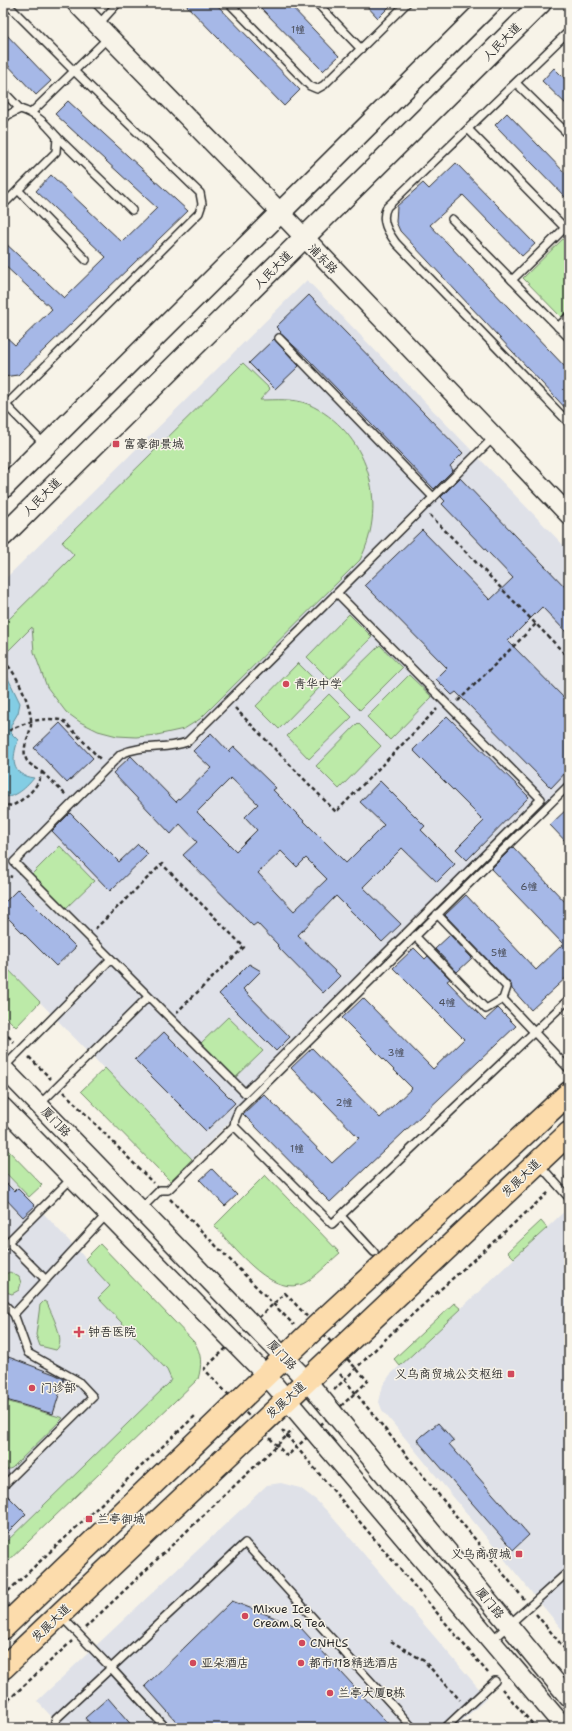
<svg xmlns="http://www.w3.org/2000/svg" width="572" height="1731" font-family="'Shantell Sans','LXGW WenKai TC',sans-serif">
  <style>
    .built { fill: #dfe1e8 }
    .green { fill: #bceaa8; stroke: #748a6a }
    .water { fill: #83cde4; stroke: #608c9a }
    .building { fill: #a6b8e7; stroke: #2b2b2b; fill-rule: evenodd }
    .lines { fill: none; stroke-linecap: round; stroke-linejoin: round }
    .service-casing { stroke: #2b2b2b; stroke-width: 10 }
    .tertiary-casing { stroke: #2b2b2b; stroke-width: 21 }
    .secondary-casing { stroke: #2b2b2b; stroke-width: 23 }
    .primary-casing { stroke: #2b2b2b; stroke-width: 25 }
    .path { stroke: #2b2b2b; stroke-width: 2.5; stroke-dasharray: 4 3; stroke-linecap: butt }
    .service { stroke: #f7f3e8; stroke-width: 7 }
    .tertiary { stroke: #f7f3e8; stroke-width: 18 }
    .secondary { stroke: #f7f3e8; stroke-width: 20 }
    .primary { stroke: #fcdcac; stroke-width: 22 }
    .poi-dot { fill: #d1495b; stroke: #f7f3e8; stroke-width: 1.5 }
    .labels { text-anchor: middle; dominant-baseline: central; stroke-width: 3; stroke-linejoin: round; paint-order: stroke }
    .number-label { font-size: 10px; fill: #4a4e5a }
    .street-label { font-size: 12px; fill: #2b2b2b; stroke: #f7f3e8 }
    .poi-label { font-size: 12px; fill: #2b2b2b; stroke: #f7f3e8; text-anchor: start }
  </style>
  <rect width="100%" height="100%" fill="#f7f3e8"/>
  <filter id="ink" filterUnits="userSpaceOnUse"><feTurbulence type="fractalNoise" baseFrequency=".025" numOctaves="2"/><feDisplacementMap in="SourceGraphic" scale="8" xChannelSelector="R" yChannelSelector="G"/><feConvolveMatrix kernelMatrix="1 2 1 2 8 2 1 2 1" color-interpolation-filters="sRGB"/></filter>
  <g filter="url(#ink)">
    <!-- built -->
    <g class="built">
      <polygon points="307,280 569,551 569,788 192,1159 3,964 3,581"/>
      <polygon points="3,1170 198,1379 3,1566"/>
      <polygon points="569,1207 569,1638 382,1410 379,1402 383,1385 390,1375"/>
      <polygon points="281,1483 300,1488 316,1500 327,1511 487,1698 454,1728 62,1728 37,1701 267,1485"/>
    </g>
    <!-- green -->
    <g class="green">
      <polygon points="569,233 569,309 561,317 523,278"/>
      <path d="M243,363L270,389L260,400C276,400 293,398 308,404C368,431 389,503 360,560L200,719L184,729L157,735L136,737L117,736L98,731L80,722L66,712L47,687L34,652L32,627L3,656V625L74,555L62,542Z"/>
      <polygon points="349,614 372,637 330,680 307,657"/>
      <polygon points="380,645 402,668 360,710 337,687"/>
      <polygon points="298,663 321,686 279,729 256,706"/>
      <polygon points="409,675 432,697 390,740 367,717"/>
      <polygon points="329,694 352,717 309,759 287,736"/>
      <polygon points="358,723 381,746 339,789 316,766"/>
      <polygon points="60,846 94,881 66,908 32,874"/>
      <polygon points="3,964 40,1002 16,1027 3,1014"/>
      <polygon points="228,1017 263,1051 234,1079 200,1044"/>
      <polygon points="105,1068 192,1159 170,1181 81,1091"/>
      <polygon points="3,1145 42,1185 29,1197 3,1170"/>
      <path d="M265,1175L340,1253C330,1261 311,1283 299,1285C267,1293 234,1246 214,1226Z"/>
      <polygon points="541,1221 547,1228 514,1258 508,1252"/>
      <path d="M100,1244L194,1342C202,1353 202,1366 198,1379L3,1566V1545L169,1383L171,1379L167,1370L98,1298L110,1286L85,1259Z"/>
      <polygon points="10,1272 19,1277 21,1283 19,1290 12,1294 3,1291 3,1275"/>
      <path d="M44,1301L47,1303C51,1313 67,1342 56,1350L40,1346L36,1335L40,1305Z"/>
      <polygon points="454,1303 461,1309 400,1366 394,1359"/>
      <polygon points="6,1401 63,1418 12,1468 3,1471 3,1411"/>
    </g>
    <!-- water -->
    <path class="water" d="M3,668L20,703L18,713L11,725V733L18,740C12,759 10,775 34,778C28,786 14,800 3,796Z"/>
    <!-- building -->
    <g class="building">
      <polygon points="184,3 215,3 300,90 284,106"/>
      <polygon points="256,3 288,3 339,56 323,71"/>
      <polygon points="364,3 393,3 378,18"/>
      <polygon points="3,31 51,81 36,95 3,60"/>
      <polygon points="554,68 569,83 569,107 542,81"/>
      <polygon points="68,101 188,211 18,375 3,377 3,334 15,345 52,309 3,264 3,241 64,298 106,257 36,191 51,175 122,242 157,208 55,114"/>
      <polygon points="507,113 569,177 569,201 495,125"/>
      <polygon points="456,163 535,244 522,256 463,195 430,225 569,371 569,412 400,231 396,222 397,206 423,183 429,189"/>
      <polygon points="309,295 463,453 450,466 453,470 434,489 307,358 280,333 281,332 276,327"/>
      <polygon points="274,339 299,366 275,389 249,363"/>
      <polygon points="460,478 569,591 569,635 542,607 508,641 569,703 569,769 551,788 456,692 452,695 436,679 447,668 365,585 422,530 490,600 513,578 442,504 445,501 441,497"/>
      <polygon points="447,716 529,797 467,860 456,849 484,821 413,750"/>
      <polygon points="60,723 93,758 67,783 34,748"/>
      <path d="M211,733L229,752L234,747L276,788L273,790L346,863L384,825L360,802L380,781L425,826L421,830L455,864L437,882L402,848L363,887L401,924L382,942L336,896L298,935L340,976L323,993L277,946L278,945L257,923L253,926L183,855L197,842L180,824L171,834L113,773L131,756L176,802L211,768L193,751ZM231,778L258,804L245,817L257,830L236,851L197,812ZM281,851L297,867L306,858L327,879L294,911L258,873Z"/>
      <polygon points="569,807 569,845 550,825"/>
      <polygon points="70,813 119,862 138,844 148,854 110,891 52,831"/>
      <polygon points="513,847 569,906 569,975 531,1010 512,989 511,984 445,915 466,895 536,970 563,944 491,869"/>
      <polygon points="18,889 76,947 56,966 3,913 3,904"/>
      <polygon points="450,935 472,958 457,972 435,949"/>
      <polygon points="414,948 425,959 428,956 450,979 447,981 485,1020 498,1008 516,1026 330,1202 243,1114 264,1094 332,1163 359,1138 291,1068 312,1048 380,1118 412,1088 342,1018 363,998 433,1069 464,1039 393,968"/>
      <polygon points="249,964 261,971 243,989 290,1037 276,1051 219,994"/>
      <polygon points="164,1032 235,1103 206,1131 135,1060"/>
      <polygon points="212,1169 237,1195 225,1206 200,1180"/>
      <polygon points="3,1180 14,1191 17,1188 35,1206 23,1217 3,1196"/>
      <polygon points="3,1355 54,1374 64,1379 53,1414 3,1399"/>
      <polygon points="438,1423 454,1441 449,1444 529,1535 513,1550 417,1440"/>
      <polygon points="3,1491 26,1514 3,1537"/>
      <polygon points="232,1601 301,1628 392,1728 182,1728 145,1686"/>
      <polygon points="108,1698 134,1728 94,1728 85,1718"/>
    </g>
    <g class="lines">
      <!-- service casing -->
      <g class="service-casing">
        <g id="service">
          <polyline points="229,3 310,86 317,89 324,85 407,3"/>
          <polyline points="317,3 361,49"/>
          <polyline points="98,25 118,3"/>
          <path d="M569,31L387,207C380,220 388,232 396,243L569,423"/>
          <polyline points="516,83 569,135"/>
          <polyline points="3,91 20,109"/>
          <polyline points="32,112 109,37"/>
          <path d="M3,120L8,115L20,109C37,114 46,124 57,137L56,152L3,205"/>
          <polyline points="468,129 565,228"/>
          <polyline points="57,137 132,210"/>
          <polyline points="18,190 86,260"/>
          <polyline points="452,219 512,280"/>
          <polyline points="569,224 512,280 569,338"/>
          <polyline points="558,327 569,316"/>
          <polyline points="279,338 433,497"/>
          <polyline points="3,402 45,445"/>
          <polyline points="3,408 199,213 202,204 200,193 74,71 6,3"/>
          <path d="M337,593L541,799L245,1093L14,862L121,754C142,744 166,750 187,742L494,437"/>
          <polyline points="437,914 507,987 503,999 569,1069"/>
          <polyline points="415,936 486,1009 503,999"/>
          <polyline points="3,1068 111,959"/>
          <polyline points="39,1105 148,997"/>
          <polyline points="234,1126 235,1119 239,1110 569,785"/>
          <polyline points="539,1164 569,1198"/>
          <polyline points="141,1209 160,1190 168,1190 234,1126 332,1224 569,999"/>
          <polyline points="341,1216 374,1252"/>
          <polyline points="4,1241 8,1242 46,1280"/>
          <polyline points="3,1247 72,1178"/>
          <polyline points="3,1303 14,1314 28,1353 78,1381 93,1397 3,1486"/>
          <polyline points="14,1314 108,1213"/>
          <polyline points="491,1641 569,1571"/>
          <polyline points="53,1728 56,1719 111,1668 61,1616"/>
          <polyline points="166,1728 111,1668 245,1543 413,1728"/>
          <polyline points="445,1728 495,1681"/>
        </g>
      </g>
      <!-- tertiary casing -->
      <g class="tertiary-casing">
        <g id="tertiary">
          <polyline points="76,3 280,212 569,515"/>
          <polyline points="3,1068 307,1381 569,1698"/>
          <polyline points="3,1107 266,1375 565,1728"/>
        </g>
      </g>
      <!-- secondary casing -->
      <g class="secondary-casing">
        <g id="secondary">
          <polyline points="3,488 491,3"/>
          <polyline points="3,536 541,3"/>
        </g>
      </g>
      <!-- primary casing -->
      <g class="primary-casing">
        <g id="primary">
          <polyline points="3,1628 317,1326 569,1093"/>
          <polyline points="3,1668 569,1133"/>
        </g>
      </g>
      <!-- path -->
      <g class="path">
        <polyline points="430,515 569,658"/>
        <path d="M3,661C16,670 33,709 31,725C30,737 20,748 27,761C30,765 38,769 42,772C38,788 26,798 12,806L3,804"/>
        <polyline points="458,701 536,624"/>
        <polyline points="235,708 336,812 437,709"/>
        <path d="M3,734C20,724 42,715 64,721L101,760"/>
        <polyline points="42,772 66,795"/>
        <polyline points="3,874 12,877"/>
        <polyline points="95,929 162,864 244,947 177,1012"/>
        <polyline points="3,1031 14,1042"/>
        <polyline points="29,1057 51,1079"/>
        <polyline points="64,1092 153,1183"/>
        <polyline points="565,1178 569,1173"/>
        <polyline points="170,1199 294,1325"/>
        <polygon points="285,1293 368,1381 287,1456 204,1369"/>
        <polyline points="340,1374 524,1599"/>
        <polyline points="334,1390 394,1331 549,1192"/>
        <polyline points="282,1430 488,1673"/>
        <polyline points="3,1596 196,1415"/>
        <polyline points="536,1614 569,1654"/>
        <polyline points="85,1628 293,1430"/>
        <polyline points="391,1641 424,1661 460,1700"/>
        <polyline points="502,1689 536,1728"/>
        <polyline points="3,1705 72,1641"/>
        <polyline points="469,1720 470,1728"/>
      </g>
      <!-- service -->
      <use href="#service" class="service"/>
      <!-- tertiary -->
      <use href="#tertiary" class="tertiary"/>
      <!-- secondary -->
      <use href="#secondary" class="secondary"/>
      <!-- primary -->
      <use href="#primary" class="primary"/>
    </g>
  </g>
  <!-- markers -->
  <g class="poi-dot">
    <rect x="112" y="440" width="8" height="8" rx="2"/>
    <circle cx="286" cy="684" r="4"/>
    <path d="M77 1326h4v4h4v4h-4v4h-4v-4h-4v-4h4z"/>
    <rect x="507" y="1370" width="8" height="8" rx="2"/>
    <circle cx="32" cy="1388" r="4"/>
    <rect x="85" y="1515" width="8" height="8" rx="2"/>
    <rect x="515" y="1550" width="8" height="8" rx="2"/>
    <circle cx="245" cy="1616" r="4"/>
    <circle cx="302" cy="1643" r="4"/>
    <circle cx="193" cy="1663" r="4"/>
    <circle cx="301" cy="1663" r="4"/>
    <circle cx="330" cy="1693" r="4"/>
  </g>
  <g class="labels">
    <!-- number labels -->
    <g class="number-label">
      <text x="298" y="29">1幢</text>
      <text x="529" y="886">6幢</text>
      <text x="499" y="952">5幢</text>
      <text x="447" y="1002">4幢</text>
      <text x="396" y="1052">3幢</text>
      <text x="344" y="1102">2幢</text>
      <text x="297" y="1148">1幢</text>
    </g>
    <!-- street labels -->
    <g class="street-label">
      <text transform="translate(502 42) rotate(-45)">人民大道</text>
      <text transform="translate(323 259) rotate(46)">浦东路</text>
      <text transform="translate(273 270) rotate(-45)">人民大道</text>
      <text transform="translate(42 497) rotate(-45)">人民大道</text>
      <text transform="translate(56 1122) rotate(46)">厦门路</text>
      <text transform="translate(521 1178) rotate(-44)">发展大道</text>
      <text transform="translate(282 1355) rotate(46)">厦门路</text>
      <text transform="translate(286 1400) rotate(-42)">发展大道</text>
      <text transform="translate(490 1603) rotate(50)">厦门路</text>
      <text transform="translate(51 1623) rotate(-44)">发展大道</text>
    </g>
    <!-- poi labels -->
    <g class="poi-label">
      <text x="124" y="444">富豪御景城</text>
      <text x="294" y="684">青华中学</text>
      <text x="88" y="1332">钟吾医院</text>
      <text x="503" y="1374" text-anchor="end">义乌商贸城公交枢纽</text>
      <text x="40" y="1388">门诊部</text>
      <text x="97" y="1519">兰亭御城</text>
      <text x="511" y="1554" text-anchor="end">义乌商贸城</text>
      <text x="253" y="1609">Mixue Ice<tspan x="253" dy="14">Cream &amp; Tea</tspan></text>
      <text x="310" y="1643">CNHLS</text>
      <text x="201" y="1663">亚朵酒店</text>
      <text x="309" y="1663">都市118精选酒店</text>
      <text x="338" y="1693">兰亭大厦B栋</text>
    </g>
  </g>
  <!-- margin -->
  <rect width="572" height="1731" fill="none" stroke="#f7f3e8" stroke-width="16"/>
  <rect x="8" y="8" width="556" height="1715" fill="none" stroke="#2b2b2b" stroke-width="1.5" filter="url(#ink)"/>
</svg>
